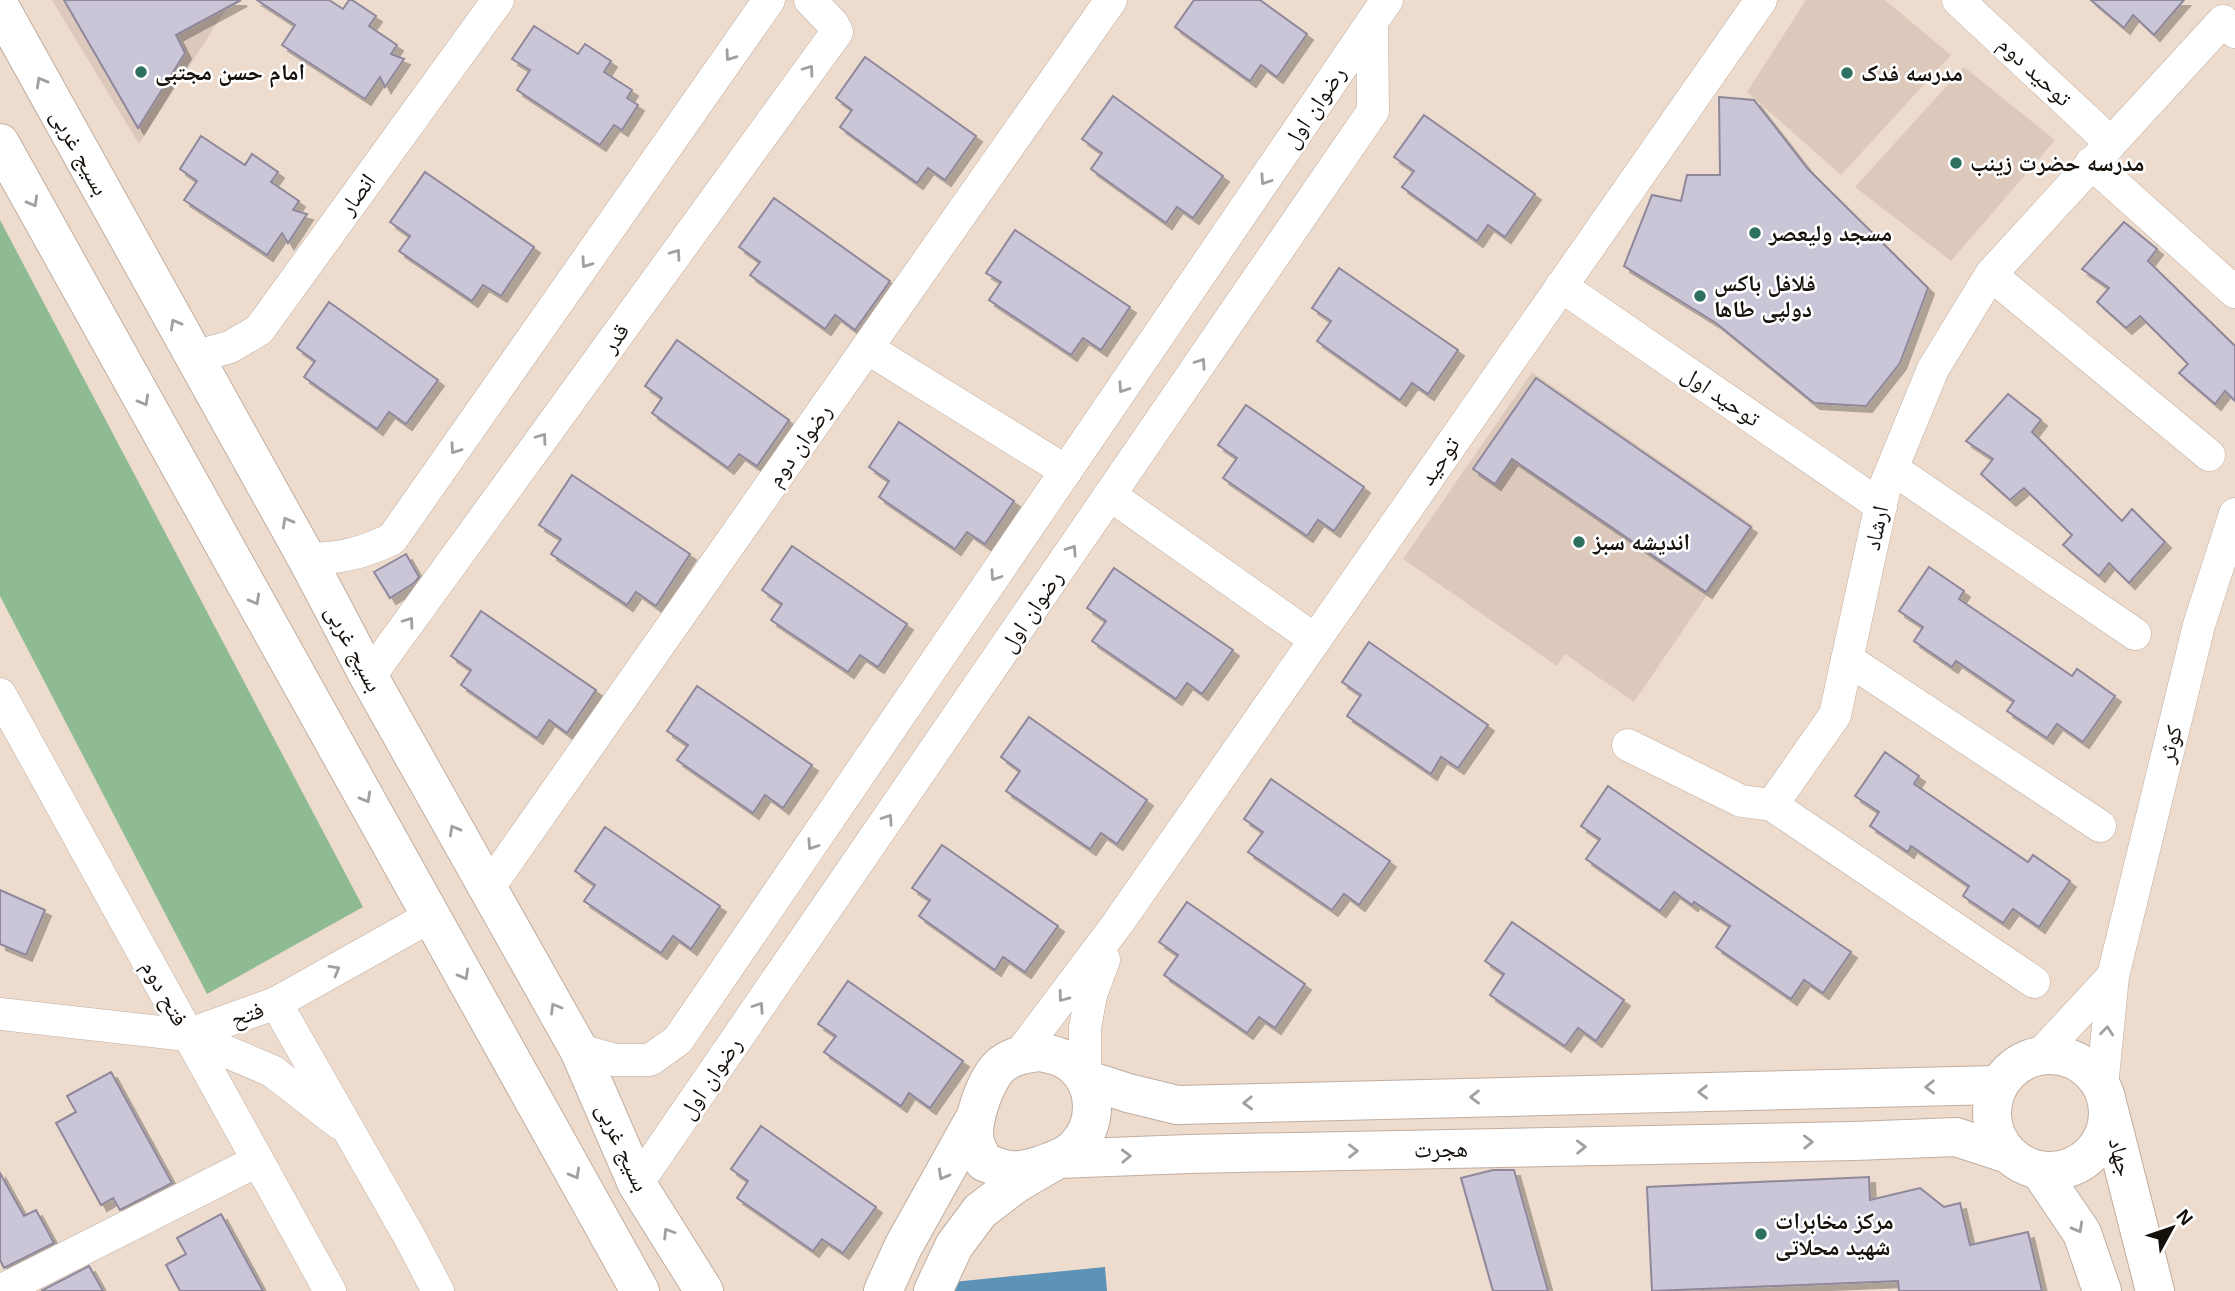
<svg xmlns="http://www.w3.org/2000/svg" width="2235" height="1291" font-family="Arial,'Noto Naskh Arabic',sans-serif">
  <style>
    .education { fill: #dcc9bb }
    .green { fill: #8fbb92 }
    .water { fill: #5d93b6 }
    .building { fill: #cbc5d8; stroke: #8e889a; stroke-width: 2; filter: url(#shadow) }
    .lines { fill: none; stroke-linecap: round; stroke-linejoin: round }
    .minor-casing { stroke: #c0aea1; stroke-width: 33 }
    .secondary-casing { stroke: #c0aea1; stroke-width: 40 }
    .minor { stroke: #fff; stroke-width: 32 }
    .secondary { stroke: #fff; stroke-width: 38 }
    .oneway { stroke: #a29f9d }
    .poi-dot { fill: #2e7161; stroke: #fff; stroke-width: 2.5 }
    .labels { text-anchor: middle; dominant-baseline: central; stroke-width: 5; stroke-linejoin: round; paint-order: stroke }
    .street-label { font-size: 23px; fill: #16100b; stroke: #fff }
    .poi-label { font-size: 23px; font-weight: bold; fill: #16100b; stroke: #fff; text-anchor: start }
  </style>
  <defs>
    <filter id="shadow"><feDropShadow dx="6" dy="6" stdDeviation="0" flood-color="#0004"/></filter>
  </defs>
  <rect width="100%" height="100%" fill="#eddbcd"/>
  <!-- education -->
  <g class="education">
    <polygon points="52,0 232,0 139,144"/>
    <polygon points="1806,0 1885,0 1951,55 1841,175 1747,92"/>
    <polygon points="1964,67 2055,140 1951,261 1855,187"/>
    <polygon points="1532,372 1754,526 1634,702 1565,654 1557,666 1403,559"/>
  </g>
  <!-- green -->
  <polygon class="green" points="0,220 363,907 207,994 0,596"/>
  <!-- water -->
  <polygon class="water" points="1105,1267 1107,1291 954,1291 953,1282"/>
  <!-- building -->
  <g class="building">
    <polygon points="64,0 241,0 176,35 185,53 138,128"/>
    <polygon points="257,0 329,0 343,9 349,0 352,0 376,16 369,26 397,45 391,54 404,59 385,87 380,77 365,99 282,45 295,25"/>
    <polygon points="1194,0 1260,0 1307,34 1277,77 1261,65 1250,81 1175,27"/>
    <polygon points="2091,0 2184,0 2154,35 2133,15 2124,28"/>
    <polygon points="534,26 578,54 585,44 611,61 604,72 632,90 627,98 638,105 622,130 614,125 600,145 517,90 530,70 512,59"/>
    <polygon points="865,57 976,136 945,180 928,168 917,183 840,127 852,110 836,98"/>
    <polygon points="1113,96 1223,176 1193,218 1177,207 1166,223 1091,169 1102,153 1082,139"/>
    <polygon points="1719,97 1754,100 1808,169 1928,288 1900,363 1866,406 1814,403 1716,323 1624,266 1652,195 1681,201 1687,175 1720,175"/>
    <polygon points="1424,115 1535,194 1505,237 1488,225 1477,241 1402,187 1414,171 1394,157"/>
    <polygon points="201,136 245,165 252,154 278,172 271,182 299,201 293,210 307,214 288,243 282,233 267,255 184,200 197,181 180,169"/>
    <polygon points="425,172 534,247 501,296 483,285 472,301 399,251 410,236 390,222"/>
    <polygon points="774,198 890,281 855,330 835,315 825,329 750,275 760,262 739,247"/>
    <polygon points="2124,222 2157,249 2148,261 2235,346 2235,401 2225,391 2215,404 2179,373 2188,364 2140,316 2126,328 2097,302 2109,288 2082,269"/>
    <polygon points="1015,230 1130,307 1101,350 1083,338 1071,355 989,300 1001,282 986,273"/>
    <polygon points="1339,268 1458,350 1428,394 1412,383 1400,400 1317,341 1331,321 1312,308"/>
    <polygon points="329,302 438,380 406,424 389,412 377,429 304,377 315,361 297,348"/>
    <polygon points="677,340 789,420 757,466 739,454 728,468 652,413 662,398 645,386"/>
    <polygon points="1536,378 1751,527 1706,592 1512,459 1495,484 1473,469"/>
    <polygon points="2008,394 2041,420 2032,432 2122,521 2132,509 2165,542 2129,583 2109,563 2099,576 2063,545 2072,535 2024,488 2010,500 1981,474 1993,459 1966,441"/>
    <polygon points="1246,405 1364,487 1334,531 1318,520 1307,536 1223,478 1237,458 1218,445"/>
    <polygon points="899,422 1014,501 985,544 967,532 955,549 879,497 889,481 869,467"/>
    <polygon points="572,475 690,554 656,606 636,592 627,605 551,554 561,539 539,525"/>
    <polygon points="792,546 907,624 878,667 860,655 848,672 771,620 782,604 762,590"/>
    <polygon points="406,554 419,577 414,583 390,598 374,572"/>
    <polygon points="1929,567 1964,591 1959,599 2072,676 2077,669 2115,696 2083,742 2057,724 2047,738 2007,711 2014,701 1956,661 1952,667 1914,641 1923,627 1899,611"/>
    <polygon points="1114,568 1233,650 1202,694 1187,683 1176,699 1092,641 1106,621 1087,608"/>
    <polygon points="481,611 596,690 567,733 549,720 537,738 461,685 471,670 451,656"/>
    <polygon points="1369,642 1488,725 1458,768 1441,757 1431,774 1347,716 1361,695 1342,682"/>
    <polygon points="697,686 812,765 783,808 765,795 753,813 677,760 688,745 667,731"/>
    <polygon points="1029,717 1147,800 1117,844 1101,833 1090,849 1006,791 1020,771 1001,757"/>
    <polygon points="1885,752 1919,776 1914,784 2028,862 2033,855 2070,881 2039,927 2013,909 2003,923 1963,896 1969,886 1911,846 1908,852 1870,826 1879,812 1855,796"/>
    <polygon points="1271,779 1390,861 1359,905 1344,894 1332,910 1248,852 1263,832 1244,819"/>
    <polygon points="1608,786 1851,952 1823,993 1804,980 1791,999 1716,947 1730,926 1694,902 1692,905 1674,892 1660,911 1586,859 1600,839 1581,826"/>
    <polygon points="605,827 720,906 691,949 673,936 661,953 584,901 595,885 575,871"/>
    <polygon points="942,845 1058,926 1025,972 1003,957 995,970 919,916 930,900 912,888"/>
    <polygon points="0,890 45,910 26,955 0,944"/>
    <polygon points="1187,902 1305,984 1275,1028 1259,1017 1247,1033 1164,975 1178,955 1159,942"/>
    <polygon points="1512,922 1624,1000 1596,1041 1578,1028 1565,1046 1490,995 1504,974 1485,961"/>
    <polygon points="848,981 963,1061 930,1108 909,1093 901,1106 824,1052 836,1036 818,1024"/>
    <polygon points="111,1072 172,1183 120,1210 113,1198 101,1205 56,1123 76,1112 67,1096"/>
    <polygon points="761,1126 876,1207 843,1253 822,1239 813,1251 737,1198 748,1181 731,1169"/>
    <polygon points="1493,1170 1514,1170 1548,1291 1493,1291 1461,1178"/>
    <polygon points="0,1173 24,1216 36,1210 54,1243 4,1268 0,1260"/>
    <polygon points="1869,1177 1870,1200 1920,1188 1944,1207 1960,1203 1970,1245 2028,1232 2042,1291 1899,1291 1898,1281 1652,1291 1647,1187"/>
    <polygon points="221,1214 263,1291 180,1291 166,1265 186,1254 177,1238"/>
    <polygon points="89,1266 103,1291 41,1291"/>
  </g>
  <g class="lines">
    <!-- minor casing -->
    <g class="minor-casing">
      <g id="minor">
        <polyline points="1958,0 2110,142"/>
        <polyline points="2091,163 2235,292"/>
        <polyline points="1991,275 2209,455"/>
        <polyline points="1561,286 1881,506"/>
        <polyline points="867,348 1066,471"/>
        <polyline points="194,357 230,347 259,330 498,0"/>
        <polyline points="1893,469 2135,634"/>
        <polyline points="1110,495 1314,639"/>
        <path d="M307,559C341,558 361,554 392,539L769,0"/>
        <polyline points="1847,659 2100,826"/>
        <polyline points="369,677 837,32 833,24 810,0"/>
        <polyline points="0,694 330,1291"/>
        <polyline points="1628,745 1741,801 1772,805 2034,982"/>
        <polyline points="1772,805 1835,715 1885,486 1933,369 1991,274 2223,21 2235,32"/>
        <polyline points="487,890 1111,0"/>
        <polyline points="276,1003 409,1236 438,1291"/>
        <polyline points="0,1014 187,1035 276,1003 431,916"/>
        <polyline points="187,1035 272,1071 339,1123"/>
        <polyline points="579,1050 615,1060 650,1060 678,1040 1387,0"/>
        <polyline points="1019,1055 1118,923 1761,0"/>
        <polyline points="2039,1056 2113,976"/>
        <polyline points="1085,1079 1085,1028 1091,995 1104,960"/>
        <polyline points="2102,1087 2113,976 2199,625 2235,514"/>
        <polyline points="637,1184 1373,111 1372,22"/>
        <polyline points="0,1291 257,1161"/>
      </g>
    </g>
    <!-- secondary casing -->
    <g class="secondary-casing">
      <g id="secondary">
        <polyline points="0,7 307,559 369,677 579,1050 637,1184 704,1291"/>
        <polyline points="0,143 640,1291"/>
        <path d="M1038,1052C1050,1054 1063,1056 1073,1065C1098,1086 1098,1125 1075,1148C1066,1157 1053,1161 1041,1165C1017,1173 1008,1172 984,1162C981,1156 977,1149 975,1142C970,1122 986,1078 1001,1065C1012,1056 1025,1054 1038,1052Z"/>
        <circle cx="2050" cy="1113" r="58"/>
        <polyline points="1085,1079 1128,1093 1177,1105 1998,1085"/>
        <polyline points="2109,1110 2155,1291"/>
        <polyline points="2040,1171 2082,1233 2102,1291"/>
        <polyline points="883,1291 903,1247 976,1116"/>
        <polyline points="933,1291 954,1246 980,1211 1017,1183 1058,1159 1188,1154 1855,1141 1956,1137 2008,1154"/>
      </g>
    </g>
    <!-- minor -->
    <use href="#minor" class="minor"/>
    <!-- secondary -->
    <use href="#secondary" class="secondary"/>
  </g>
  <!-- one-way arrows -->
  <defs><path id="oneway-chevron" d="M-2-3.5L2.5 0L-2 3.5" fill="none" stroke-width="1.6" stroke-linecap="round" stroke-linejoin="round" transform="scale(1.75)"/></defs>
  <g class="oneway">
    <use href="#oneway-chevron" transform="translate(730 56) rotate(125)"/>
    <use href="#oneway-chevron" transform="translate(809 70) rotate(-54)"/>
    <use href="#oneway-chevron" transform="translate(41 82) rotate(-119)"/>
    <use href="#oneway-chevron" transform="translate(1265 180) rotate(124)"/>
    <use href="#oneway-chevron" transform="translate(33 202) rotate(61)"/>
    <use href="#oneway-chevron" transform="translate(676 254) rotate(-54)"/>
    <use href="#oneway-chevron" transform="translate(586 263) rotate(125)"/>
    <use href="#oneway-chevron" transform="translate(175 324) rotate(-119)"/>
    <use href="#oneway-chevron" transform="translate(1201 363) rotate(-56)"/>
    <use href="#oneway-chevron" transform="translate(1123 388) rotate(124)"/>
    <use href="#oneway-chevron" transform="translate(144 401) rotate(61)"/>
    <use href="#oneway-chevron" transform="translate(542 438) rotate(-54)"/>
    <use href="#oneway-chevron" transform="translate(455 449) rotate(125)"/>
    <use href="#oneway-chevron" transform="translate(287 522) rotate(-119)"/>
    <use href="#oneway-chevron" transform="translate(1072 550) rotate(-56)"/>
    <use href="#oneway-chevron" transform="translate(995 576) rotate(124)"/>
    <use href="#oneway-chevron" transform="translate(255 600) rotate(61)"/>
    <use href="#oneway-chevron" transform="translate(409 622) rotate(-54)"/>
    <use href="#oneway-chevron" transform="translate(366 798) rotate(61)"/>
    <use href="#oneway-chevron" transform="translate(888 819) rotate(-56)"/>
    <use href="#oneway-chevron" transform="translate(454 830) rotate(-119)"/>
    <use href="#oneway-chevron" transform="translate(812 845) rotate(124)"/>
    <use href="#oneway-chevron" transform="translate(335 970) rotate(-29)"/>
    <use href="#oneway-chevron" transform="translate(464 975) rotate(61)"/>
    <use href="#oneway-chevron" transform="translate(1063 997) rotate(127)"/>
    <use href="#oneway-chevron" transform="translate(759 1007) rotate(-56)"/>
    <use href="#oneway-chevron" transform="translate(555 1008) rotate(-120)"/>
    <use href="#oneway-chevron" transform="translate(2107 1031) rotate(-84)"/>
    <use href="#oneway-chevron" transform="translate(1930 1087) rotate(179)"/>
    <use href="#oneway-chevron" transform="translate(1703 1092) rotate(179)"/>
    <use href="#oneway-chevron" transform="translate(1475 1097) rotate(179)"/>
    <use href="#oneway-chevron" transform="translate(1248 1103) rotate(178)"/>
    <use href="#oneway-chevron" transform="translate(1808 1142) rotate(-1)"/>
    <use href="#oneway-chevron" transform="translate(1581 1147) rotate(-1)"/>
    <use href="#oneway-chevron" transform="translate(1353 1151) rotate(-1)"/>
    <use href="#oneway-chevron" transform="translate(1126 1156) rotate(-2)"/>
    <use href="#oneway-chevron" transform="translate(575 1174) rotate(61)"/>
    <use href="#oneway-chevron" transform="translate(943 1175) rotate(119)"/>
    <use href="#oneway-chevron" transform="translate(2078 1228) rotate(61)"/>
    <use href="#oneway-chevron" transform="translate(668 1233) rotate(-122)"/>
  </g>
  <!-- markers -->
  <g class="poi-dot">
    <circle cx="141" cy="72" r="7"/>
    <circle cx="1847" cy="73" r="7"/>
    <circle cx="1956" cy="163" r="7"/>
    <circle cx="1755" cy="233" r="7"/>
    <circle cx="1700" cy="296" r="7"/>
    <circle cx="1579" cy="542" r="7"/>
    <circle cx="1761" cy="1234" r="7"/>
  </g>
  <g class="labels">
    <!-- street labels -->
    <g class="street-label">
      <text transform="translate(2035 71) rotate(43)">توحید دوم</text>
      <text transform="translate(1314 107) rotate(-56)">رضوان اول</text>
      <text transform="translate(80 152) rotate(61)">بسیج غربی</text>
      <text transform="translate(357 194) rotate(-54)">انصار</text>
      <text transform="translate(615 338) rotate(-54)">قدر</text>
      <text transform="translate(1721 396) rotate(34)">توحید اول</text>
      <text transform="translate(799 445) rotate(-55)">رضوان دوم</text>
      <text transform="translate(1439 461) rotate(-55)">توحید</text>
      <text transform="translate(1876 528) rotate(-78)">ارشاد</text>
      <text transform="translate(1031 611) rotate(-56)">رضوان اول</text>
      <text transform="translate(354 648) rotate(62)">بسیج غربی</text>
      <text transform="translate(2170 744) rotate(-76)">کوثر</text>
      <text transform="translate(165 993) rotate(61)">فتح دوم</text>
      <text transform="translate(247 1014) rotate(-19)">فتح</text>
      <text transform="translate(710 1078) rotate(-56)">رضوان اول</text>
      <text transform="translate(623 1147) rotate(65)">بسیج غربی</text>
      <text transform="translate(1441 1149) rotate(-1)">هجرت</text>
      <text transform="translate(2121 1157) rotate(76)">جهاد</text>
    </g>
    <!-- poi labels -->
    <g class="poi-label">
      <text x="155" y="72">امام حسن مجتبی</text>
      <text x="1861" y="73">مدرسه فدک</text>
      <text x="1970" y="163">مدرسه حضرت زینب</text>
      <text x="1769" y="233">مسجد ولیعصر</text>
      <text x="1714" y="283">فلافل باکس<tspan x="1714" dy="26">دولپی طاها</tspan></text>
      <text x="1593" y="542">اندیشه سبز</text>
      <text x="1775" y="1221">مرکز مخابرات<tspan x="1775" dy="26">شهید محلاتی</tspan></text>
    </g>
  </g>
  <!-- north arrow -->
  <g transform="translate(2172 1228) rotate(50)" stroke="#ffffff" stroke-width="5" paint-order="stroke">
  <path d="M0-5L12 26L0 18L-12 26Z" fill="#16100b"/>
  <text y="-10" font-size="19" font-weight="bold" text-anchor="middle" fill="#16100b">N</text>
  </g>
</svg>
